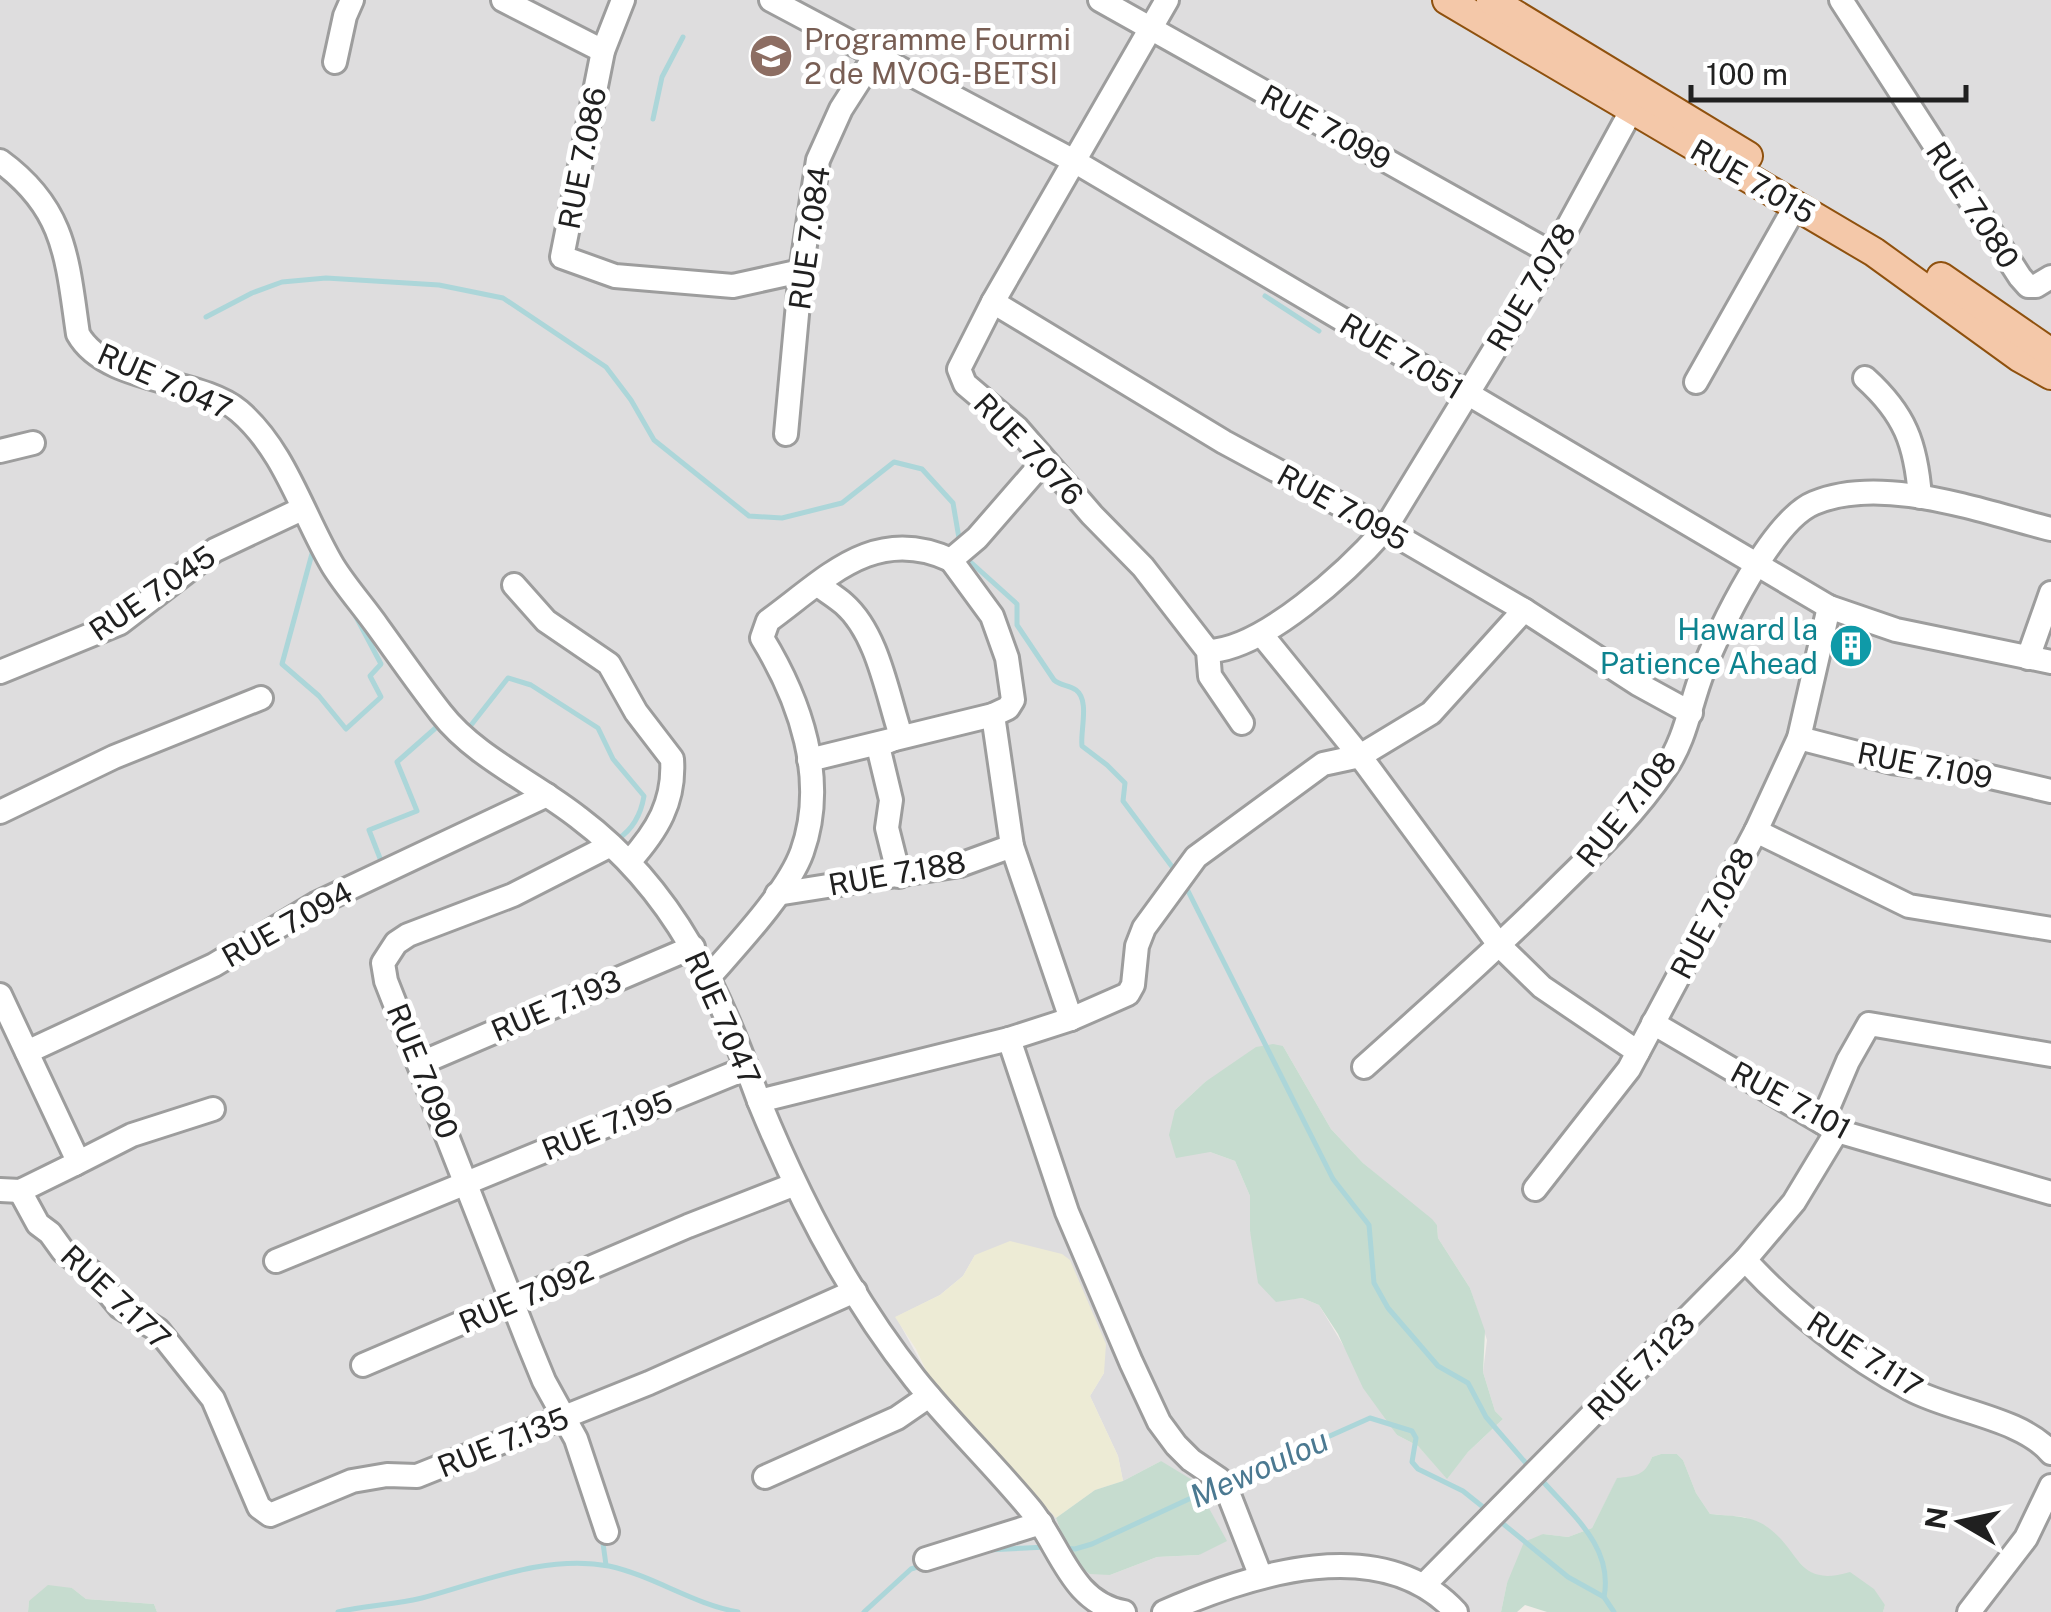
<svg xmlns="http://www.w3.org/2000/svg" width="2051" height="1612" font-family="'Public Sans',sans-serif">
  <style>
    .residential { fill: #deddde; fill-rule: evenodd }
    .farmland { fill: #edebd5 }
    .wetland { fill: #c6dccf }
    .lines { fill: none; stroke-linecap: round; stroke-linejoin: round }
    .stream { stroke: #acd6d9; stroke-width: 5 }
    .minor-casing { stroke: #9d9d9d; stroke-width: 28 }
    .major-casing { stroke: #8f510e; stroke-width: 32 }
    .minor { stroke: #fff; stroke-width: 22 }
    .major { stroke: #f4c8a9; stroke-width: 28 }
    .labels { text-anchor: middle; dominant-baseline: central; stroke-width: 10; stroke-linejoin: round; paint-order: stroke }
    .education-label { font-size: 30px; fill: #785e54; stroke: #fff; text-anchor: start }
    .street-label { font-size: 30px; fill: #202020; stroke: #fff }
    .culture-label { font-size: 30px; fill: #0d838f; stroke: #fff; text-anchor: end }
    .water-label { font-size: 32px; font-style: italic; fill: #4b7991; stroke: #fff }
  </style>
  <rect width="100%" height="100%" fill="#f0ece8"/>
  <!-- residential -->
  <path class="residential" d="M0,0H2051V1612H1883L1885,1605L1829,1578L1812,1576L1766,1526L1744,1517L1710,1514L1696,1493L1683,1460L1677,1454H1661L1652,1457L1647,1469L1641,1475L1617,1479L1592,1528L1568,1537L1543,1534L1507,1583L1501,1612H157L154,1604L86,1599L72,1588L29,1601L28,1612H0ZM1283,1046L1331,1129L1363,1163L1437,1225L1438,1238L1470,1288L1487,1340L1483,1372L1495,1411L1503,1419L1468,1452L1447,1478L1418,1446L1397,1435L1319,1305L1302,1298L1276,1301L1250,1231V1196L1235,1161L1210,1152L1175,1110L1205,1082ZM975,1255L1104,1373L1090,1396L1118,1456L1123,1481L1161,1461L1200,1555L1157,1557L1110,1575L1072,1561L1056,1518L930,1379L896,1317L940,1295L963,1276Z"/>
  <!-- farmland -->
  <polygon class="farmland" points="1010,1241 1062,1254 1070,1260 1106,1344 1104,1373 1090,1396 1118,1456 1123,1481 1095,1490 1056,1518 930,1379 916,1349 895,1317 940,1295 963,1276 975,1255"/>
  <!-- wetland -->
  <g class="wetland">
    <polygon points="1273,1044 1283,1046 1331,1129 1363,1163 1432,1219 1437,1225 1438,1238 1470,1288 1485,1331 1483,1372 1495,1411 1503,1419 1468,1452 1447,1479 1418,1446 1397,1435 1363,1388 1338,1334 1319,1305 1302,1298 1276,1302 1258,1283 1250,1231 1250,1196 1235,1161 1210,1152 1176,1158 1169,1135 1175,1110 1205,1082 1256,1047"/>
    <path d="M1661,1454H1677L1683,1460L1696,1493L1710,1514C1729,1516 1750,1515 1766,1526C1802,1551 1796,1588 1850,1572L1874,1589L1885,1605L1883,1612H1547L1525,1605L1517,1612H1501L1507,1583L1524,1542L1543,1534L1568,1537L1592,1528L1617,1478C1635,1476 1645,1476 1652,1457Z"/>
    <polygon points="1161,1461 1194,1481 1227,1541 1199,1555 1157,1557 1110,1575 1090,1574 1072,1561 1056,1518 1095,1490 1123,1481"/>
    <polygon points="48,1585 72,1588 86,1599 154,1604 157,1612 28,1612 29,1601"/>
  </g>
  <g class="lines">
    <!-- stream -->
    <g class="stream">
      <polyline points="653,119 662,77 683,37"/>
      <polyline points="1265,296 1319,331"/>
      <polyline points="206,317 252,293 282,282 326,278 439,285 503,298 606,367 631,400 654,440 749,516 782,518 842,503 894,462 922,469 953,503 960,544"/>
      <polyline points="313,550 282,664 319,696 346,729 381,697 370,676 381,664 354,613"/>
      <path d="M966,558L1017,604V625L1054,680C1061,686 1069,685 1076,690C1090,700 1080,731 1082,746L1107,765L1125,783L1123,801L1176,872"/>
      <path d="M468,729L508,678L531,685L598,728L613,759L644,796C641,814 633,829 618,839"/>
      <polyline points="383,866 369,830 417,811 397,762 439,725"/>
      <polyline points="1185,885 1333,1179 1369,1225 1374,1283 1388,1308 1438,1366 1468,1383 1486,1417 1531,1469"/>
      <path d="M1539,1477C1570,1513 1614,1546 1604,1597L1614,1612"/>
      <polyline points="1227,1482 1370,1418 1412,1431 1416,1438 1412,1462 1418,1469 1463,1491 1488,1511"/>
      <polyline points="1496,1518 1568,1577 1604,1597"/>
      <polyline points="602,1536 606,1565"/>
      <polyline points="1062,1548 1075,1549 1092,1544 1217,1486"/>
      <polyline points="987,1550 1046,1547"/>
      <path d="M338,1612C366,1605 394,1605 422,1598C482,1582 546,1554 609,1566C654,1576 693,1604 738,1612"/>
      <polyline points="864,1612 911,1569 924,1565"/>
    </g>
    <!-- minor casing -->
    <g class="minor-casing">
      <g id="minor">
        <polyline points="503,0 603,51"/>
        <polyline points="623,0 603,51 562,257 615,276 733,286 801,271"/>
        <polyline points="771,0 1074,161 1829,607 1896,630 2051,662"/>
        <polyline points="1100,0 1553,254"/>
        <polyline points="1167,0 993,302 959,369 965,384 1017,428 1092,515 1143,567 1208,651 1210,676 1242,723"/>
        <polyline points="1841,0 2020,277 2028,286 2036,286 2051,277"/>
        <polyline points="335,62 345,16 352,0"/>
        <path d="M0,161C66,209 67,259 78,334C106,384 200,378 239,411C285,450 303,516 333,566C346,587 364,607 378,627C399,656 419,685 441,713C475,757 535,783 579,818C677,892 718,989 759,1101L1009,1039L1071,1019L1128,994L1133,985L1137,946L1144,928L1196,857L1323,764L1360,756L1431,713L1524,610"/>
        <polyline points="993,302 1224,442 1385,529 1524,610 1638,684 1691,713"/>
        <path d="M1865,378C1905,414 1916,444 1920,497"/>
        <polyline points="1696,382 1796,205"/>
        <polyline points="786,434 801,271 818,160 841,109 875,56"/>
        <polyline points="0,451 33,443"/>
        <path d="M514,585L546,621L609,664L636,712L672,759C675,802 657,831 629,862"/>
        <path d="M818,585C826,591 836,597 844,604C878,634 887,694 901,736L878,746L891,800L887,828L899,876"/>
        <polyline points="1262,635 1360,756 1500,946 1542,987 1638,1052"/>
        <path d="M1208,651C1263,650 1349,570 1385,529L1553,254L1631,111"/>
        <polyline points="2028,658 2051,593"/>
        <polyline points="0,672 120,623 215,550 302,509"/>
        <polyline points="993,715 1012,846"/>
        <polyline points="1799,738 1892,762 1969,772 2051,791"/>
        <polyline points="809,760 993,715 1008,708 1013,700 1007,658 992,616 951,560"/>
        <polyline points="0,812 114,757 261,698"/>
        <polyline points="1756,831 1909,906 2051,929"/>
        <polyline points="777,894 960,865 1012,846 1071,1019"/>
        <path d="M710,976C738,944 788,891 802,852C828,779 800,700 762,638L768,621C826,579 874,524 951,560L977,538L1044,461"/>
        <polyline points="0,995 77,1159 75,1164 20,1191 0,1190"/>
        <polyline points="1653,1023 1837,1131 2051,1193"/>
        <polyline points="1009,1039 1067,1212 1131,1362 1159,1422 1176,1445 1191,1460 1219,1479 1229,1495 1261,1577"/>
        <polyline points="27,1052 214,965 316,904 547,795"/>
        <polyline points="419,1064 693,947"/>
        <path d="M1364,1067C1432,1006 1500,946 1564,882C1600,847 1637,811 1665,769C1686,739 1690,704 1703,671C1719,629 1772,520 1814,503C1883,474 1982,512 2051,529"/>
        <path d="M759,1101C799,1199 849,1296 915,1379C952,1425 994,1465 1031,1510C1061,1548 1072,1603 1124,1612"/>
        <polyline points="1822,1122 1848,1061 1869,1024 2051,1055"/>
        <polyline points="75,1164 132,1135 213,1109"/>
        <polyline points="1535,1189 1629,1069 1756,831 1799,738 1829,607"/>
        <polyline points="20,1191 38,1224 50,1233 63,1251 91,1272 120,1307 158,1330 213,1399 259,1507 270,1515 352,1481 387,1475 417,1476 649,1383 855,1291"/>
        <path d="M1745,1260C1791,1310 1850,1357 1910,1389C1950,1411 2022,1418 2051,1453"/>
        <polyline points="276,1261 747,1068"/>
        <polyline points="363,1365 688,1226 793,1185"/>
        <polyline points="765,1477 897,1418 929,1396"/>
        <polyline points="607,1532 576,1439 544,1381 528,1342 386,981 383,963 396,943 408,935 513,895 609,846"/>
        <polyline points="926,1559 1041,1523"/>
        <polyline points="1424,1585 1745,1260 1794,1202 1837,1131"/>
        <path d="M1164,1612C1251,1574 1381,1531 1456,1612"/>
        <polyline points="1969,1612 2026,1538 2051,1486"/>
      </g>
    </g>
    <!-- major casing -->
    <g class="major-casing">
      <g id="major">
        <polyline points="1447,0 1874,252 2019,357 2051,375"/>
        <polyline points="1491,0 1748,156"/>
        <polyline points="1941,277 2051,353"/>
      </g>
    </g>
    <!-- minor -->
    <use href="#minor" class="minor"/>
    <!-- major -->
    <use href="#major" class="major"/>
  </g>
  <!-- icons -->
  <defs>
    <g id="school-disc" transform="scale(2.25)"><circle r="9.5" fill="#8d6e63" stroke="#fff"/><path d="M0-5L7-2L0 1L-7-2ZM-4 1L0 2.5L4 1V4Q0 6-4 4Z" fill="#fff"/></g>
    <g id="building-disc" transform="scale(2.25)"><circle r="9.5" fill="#0f9aa8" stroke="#fff"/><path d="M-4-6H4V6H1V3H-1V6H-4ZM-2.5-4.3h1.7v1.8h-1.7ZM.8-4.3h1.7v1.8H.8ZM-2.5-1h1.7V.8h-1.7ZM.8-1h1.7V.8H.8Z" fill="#fff"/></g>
  </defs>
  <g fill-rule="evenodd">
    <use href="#school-disc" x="771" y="56"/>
    <use href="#building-disc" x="1851" y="646"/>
  </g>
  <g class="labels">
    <!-- education labels -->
    <g class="education-label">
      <text x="804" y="39">Programme Fourmi<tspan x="804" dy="34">2 de MVOG-BETSI</tspan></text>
    </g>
    <!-- street labels -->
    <g class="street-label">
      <text transform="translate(1326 127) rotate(29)">RUE 7.099</text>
      <text transform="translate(582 158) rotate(-79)">RUE 7.086</text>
      <text transform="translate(1753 181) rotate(30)">RUE 7.015</text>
      <text transform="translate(1973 205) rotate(57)">RUE 7.080</text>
      <text transform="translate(809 238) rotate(-82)">RUE 7.084</text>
      <text transform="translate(1531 287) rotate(-59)">RUE 7.078</text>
      <text transform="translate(1402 356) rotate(31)">RUE 7.051</text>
      <text transform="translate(165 381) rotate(24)">RUE 7.047</text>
      <text transform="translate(1029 449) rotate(46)">RUE 7.076</text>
      <text transform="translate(1343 507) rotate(29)">RUE 7.095</text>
      <text transform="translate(152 593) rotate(-34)">RUE 7.045</text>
      <text transform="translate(1925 765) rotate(11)">RUE 7.109</text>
      <text transform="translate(1626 809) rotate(-51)">RUE 7.108</text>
      <text transform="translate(897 873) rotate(-10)">RUE 7.188</text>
      <text transform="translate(1712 913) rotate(-62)">RUE 7.028</text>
      <text transform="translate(287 924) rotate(-29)">RUE 7.094</text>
      <text transform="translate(556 1005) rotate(-23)">RUE 7.193</text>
      <text transform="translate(723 1018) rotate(66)">RUE 7.047</text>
      <text transform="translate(423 1071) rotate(68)">RUE 7.090</text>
      <text transform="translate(1791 1100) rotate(28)">RUE 7.101</text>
      <text transform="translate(607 1125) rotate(-22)">RUE 7.195</text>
      <text transform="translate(526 1296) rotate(-23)">RUE 7.092</text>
      <text transform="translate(116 1297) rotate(43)">RUE 7.177</text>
      <text transform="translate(1865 1354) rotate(33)">RUE 7.117</text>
      <text transform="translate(1641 1366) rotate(-45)">RUE 7.123</text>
      <text transform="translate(503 1442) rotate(-22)">RUE 7.135</text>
    </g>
    <!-- culture labels -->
    <g class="culture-label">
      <text x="1818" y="629">Haward la<tspan x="1818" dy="34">Patience Ahead</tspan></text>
    </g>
    <!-- water labels -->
    <g class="water-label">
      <text transform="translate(1259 1468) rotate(-24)">Mewoulou</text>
    </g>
  </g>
  <!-- north arrow -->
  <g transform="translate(1961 1522) rotate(279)" stroke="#ffffff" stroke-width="8" paint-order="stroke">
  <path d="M0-8L18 38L0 25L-18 38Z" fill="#202020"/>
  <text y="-15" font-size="28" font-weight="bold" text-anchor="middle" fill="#202020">N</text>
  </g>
  <!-- scale -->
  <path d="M1691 85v15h275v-15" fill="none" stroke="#202020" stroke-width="5"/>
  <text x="1706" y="85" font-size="30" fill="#202020" stroke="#ffffff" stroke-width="8" paint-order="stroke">100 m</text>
</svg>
